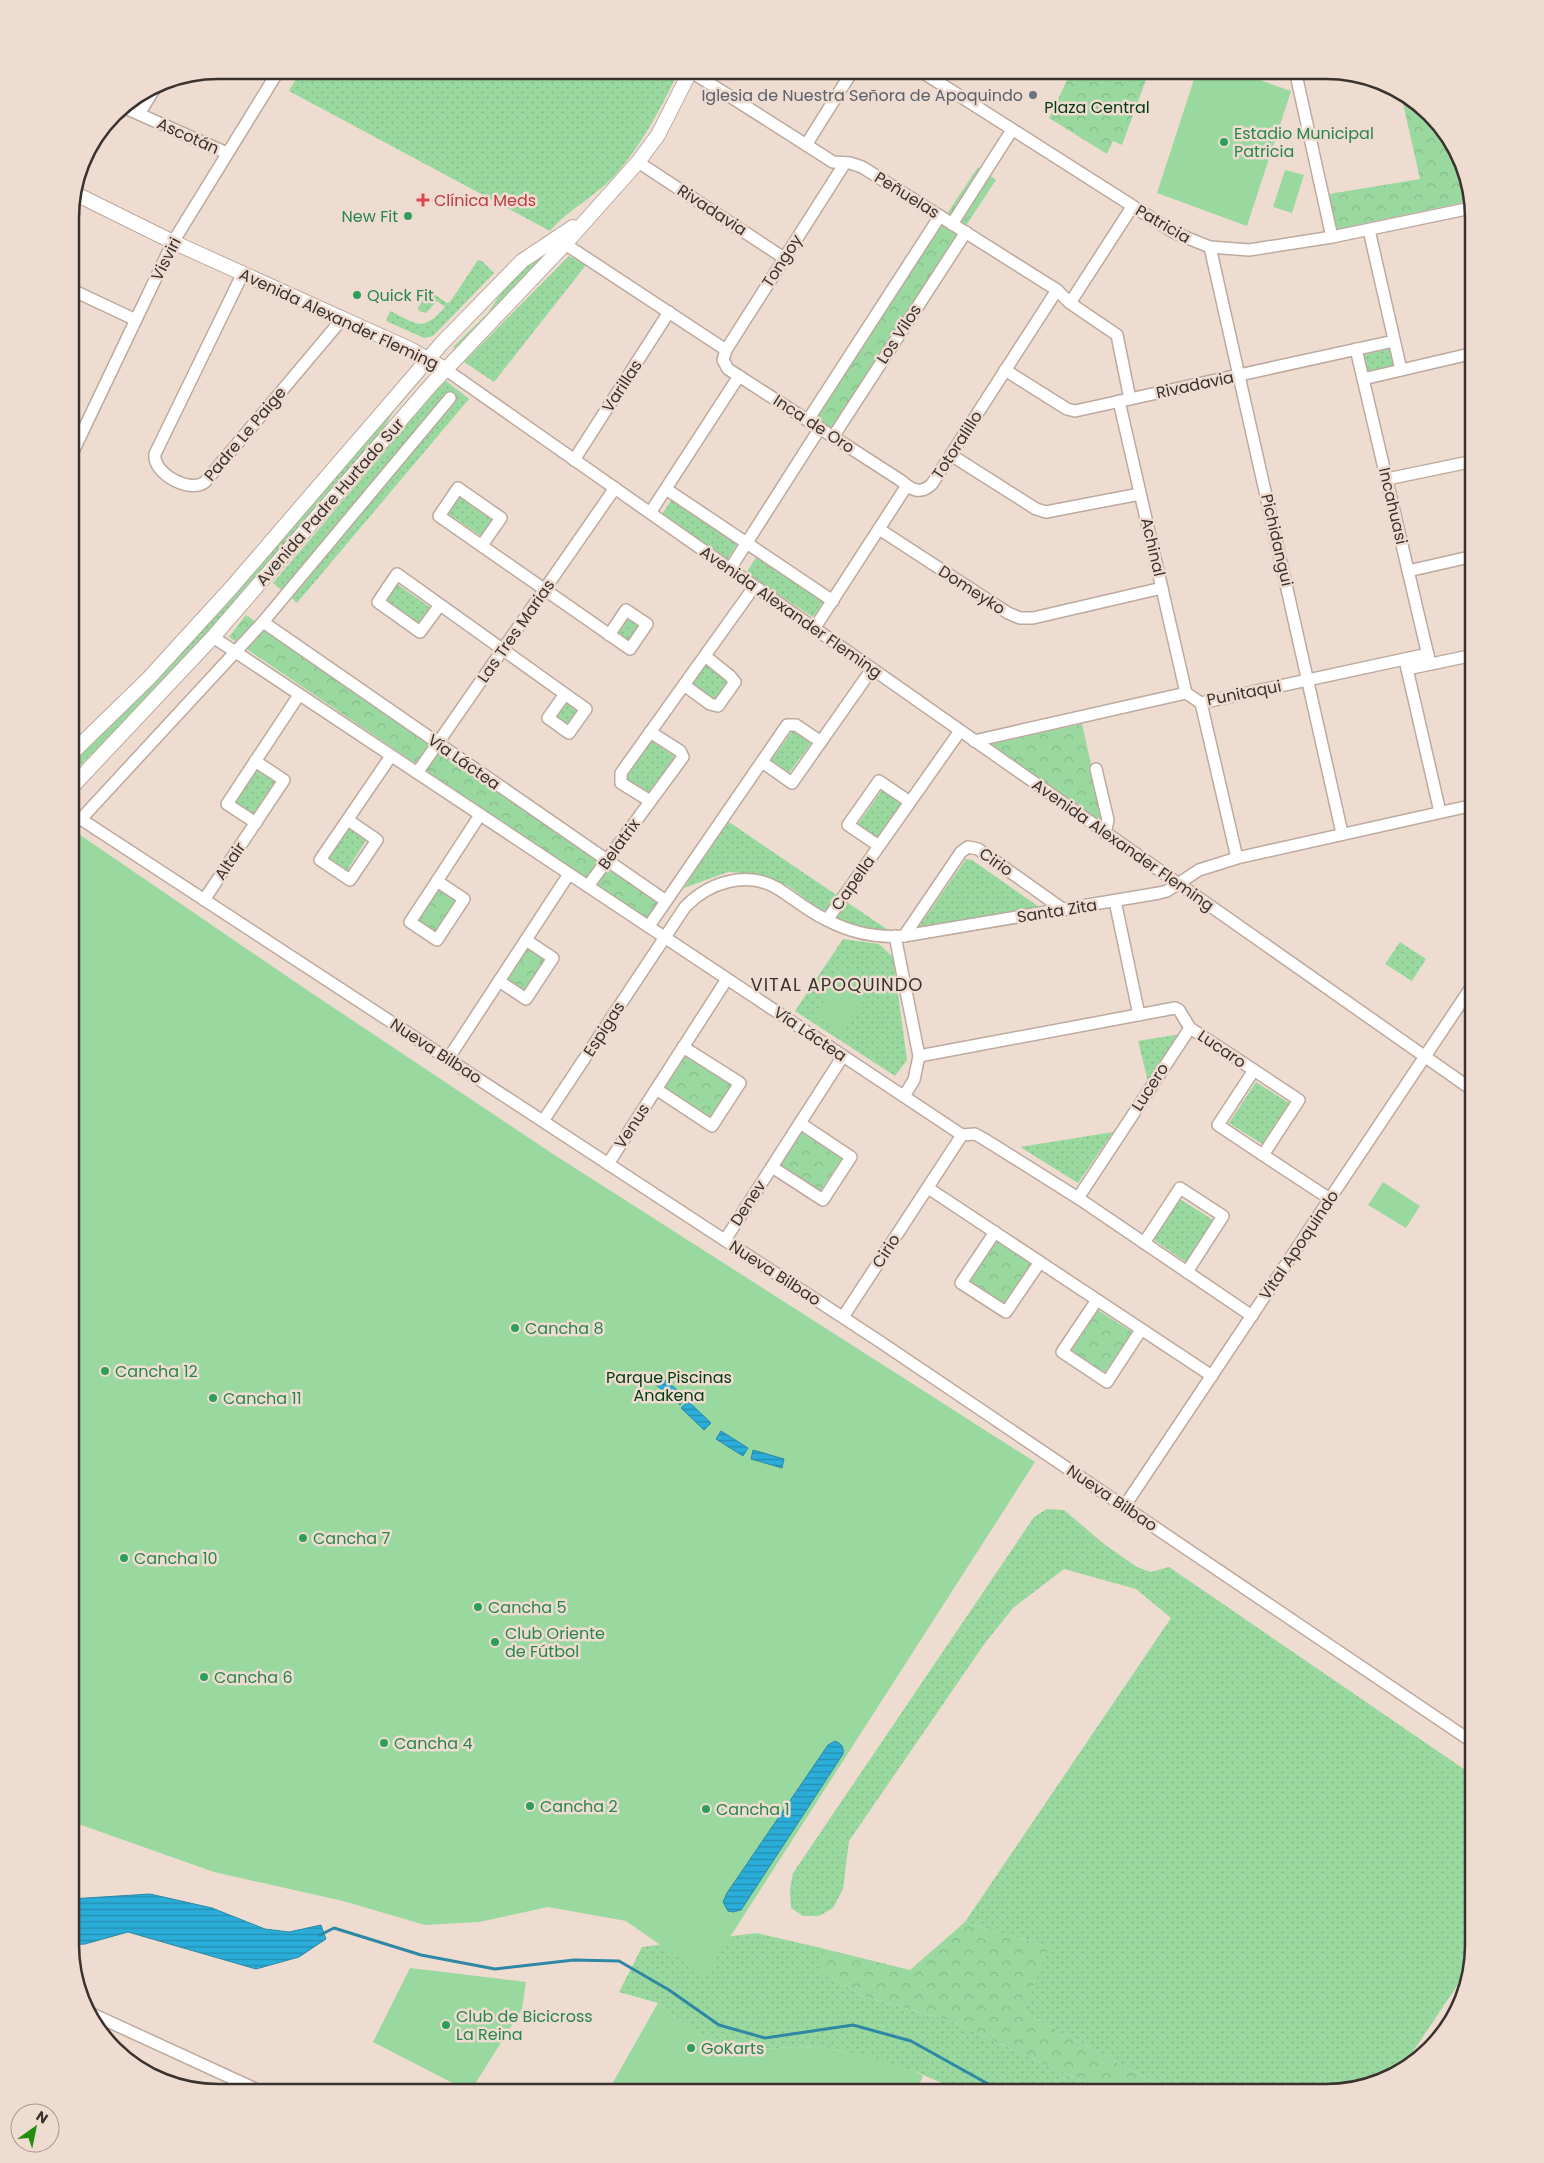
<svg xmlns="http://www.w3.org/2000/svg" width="1544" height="2163" font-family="Poppins,sans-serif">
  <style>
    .grass { fill: url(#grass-dots) }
    .forest { fill: url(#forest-crowns) }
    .pitch { fill: #99d99f }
    .water { fill: url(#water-rules); stroke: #2e88a5 }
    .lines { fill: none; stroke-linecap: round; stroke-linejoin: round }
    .stream { stroke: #2e88a5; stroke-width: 3 }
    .minor-casing { stroke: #bcaa9f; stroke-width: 14 }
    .major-casing { stroke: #bcaa9f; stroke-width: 16 }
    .minor { stroke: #fff; stroke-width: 11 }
    .major { stroke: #fff; stroke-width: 14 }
    .worship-dot { fill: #6b7280; stroke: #efdcd0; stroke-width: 2 }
    .leisure-dot { fill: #2e9e5b; stroke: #efdcd0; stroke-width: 2 }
    .health-dot { fill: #e0444e; stroke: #efdcd0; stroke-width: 2 }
    .labels { text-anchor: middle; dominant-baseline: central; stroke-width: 5; stroke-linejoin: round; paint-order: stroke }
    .worship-label { font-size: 16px; fill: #5b616d; stroke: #efdcd0; text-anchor: end }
    .park-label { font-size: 16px; fill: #003a0f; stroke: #efdcd0 }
    .leisure-label { font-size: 16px; fill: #27864d; stroke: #efdcd0; text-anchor: start }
    .street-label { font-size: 16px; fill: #39322e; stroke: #efdcd0 }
    .health-label { font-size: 16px; fill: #be3a42; stroke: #efdcd0; text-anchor: start }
    .neighbourhood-label { font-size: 18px; letter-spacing: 1px; fill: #39322e; stroke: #efdcd0 }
    .rim { fill: none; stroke: #39322e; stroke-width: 2.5 }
  </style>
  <defs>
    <pattern id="grass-dots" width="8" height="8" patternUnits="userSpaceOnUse" patternTransform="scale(1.25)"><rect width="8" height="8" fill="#99d99f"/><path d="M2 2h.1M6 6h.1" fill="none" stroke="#85bb89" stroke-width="1.8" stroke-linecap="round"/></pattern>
    <pattern id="forest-crowns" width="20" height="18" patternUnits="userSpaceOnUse" patternTransform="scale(1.25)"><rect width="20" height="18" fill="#99d99f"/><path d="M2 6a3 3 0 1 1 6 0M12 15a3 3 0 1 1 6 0" fill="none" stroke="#85bb89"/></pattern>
    <pattern id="water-rules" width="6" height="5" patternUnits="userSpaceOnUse" patternTransform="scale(1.25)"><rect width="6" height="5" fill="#2aadd8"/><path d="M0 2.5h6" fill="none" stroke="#258db0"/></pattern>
  </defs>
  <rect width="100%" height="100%" fill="#efdcd0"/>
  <!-- grass -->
  <g class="grass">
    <path d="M301,70H679C663,105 642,144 617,173C599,194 569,209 550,231L289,91Z"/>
    <polygon points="555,244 455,349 453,347 488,313 505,287 533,258"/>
    <polygon points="569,256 586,265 494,382 464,362"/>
    <path d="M478,260L482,261L494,273L433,336L424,338L386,321L390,311C418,324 422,333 445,307L437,301L426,313L419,311L418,308L428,292H431L447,303L450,302Z"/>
    <polygon points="1393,348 1398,367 1368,374 1364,355"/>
    <polygon points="417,380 420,381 394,411 377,438 216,626 70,776 70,766 163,670"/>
    <polygon points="445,380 469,399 297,603 273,583"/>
    <polygon points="458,496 492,520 481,536 447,513"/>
    <polygon points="672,499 738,543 727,560 661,516"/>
    <polygon points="757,556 824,600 813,617 746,573"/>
    <polygon points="397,584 431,608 420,624 386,601"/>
    <polygon points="627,615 640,624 628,641 615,632"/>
    <polygon points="705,662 730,679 715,700 690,683"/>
    <polygon points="567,700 580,710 568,726 555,717"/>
    <polygon points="793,730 811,743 787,776 769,763"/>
    <polygon points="650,740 677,758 652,796 625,778"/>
    <polygon points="256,770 275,782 254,816 235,803"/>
    <polygon points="882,790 905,807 881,840 858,824"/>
    <polygon points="726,820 894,934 870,931 847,923 817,907 788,886 759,874 728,872 684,888"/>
    <polygon points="348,827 367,839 346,872 326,860"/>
    <polygon points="966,859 972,860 1042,909 918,928"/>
    <polygon points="843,939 879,944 893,957 907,1060 895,1076 795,1011"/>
    <polygon points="1400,942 1426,959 1412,981 1385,964"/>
    <polygon points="1181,1034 1148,1082 1138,1041"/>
    <polygon points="1256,1082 1289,1103 1262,1144 1229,1123"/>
    <polygon points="1113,1132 1078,1183 1020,1147"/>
    <polygon points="1180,1199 1213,1220 1186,1262 1154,1240"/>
    <polygon points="1047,1509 1064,1510 1104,1544 1137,1567 1151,1572 1169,1567 1474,1776 1474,1946 1467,1971 1398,2074 1327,2093 1175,2093 1023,2012 1048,1947 965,1922 1171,1618 1136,1589 1064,1569 1013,1608 985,1643 849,1841 843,1889 833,1908 819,1916 803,1916 791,1908 790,1889 793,1873 1034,1517"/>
    <polygon points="757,1933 821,1948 821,1972 865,1997 948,2020 1109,2093 965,2093 914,2071 842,2051 818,2046 754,2049 725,2043 699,2035 658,2003 619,1992 642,1947"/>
  </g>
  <!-- forest -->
  <g class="forest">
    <polygon points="1072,70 1146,70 1147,77 1122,145 1113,141 1107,154 1049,118"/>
    <polygon points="1400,90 1449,138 1465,202 1337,229 1329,194 1420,179"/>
    <polygon points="978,167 996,180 831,430 811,419"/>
    <polygon points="246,615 659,900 647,920 229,637"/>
    <polygon points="1082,724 1106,830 985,745"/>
    <polygon points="438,888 457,900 436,933 416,921"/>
    <polygon points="527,947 546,959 525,992 506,980"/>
    <polygon points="686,1055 732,1084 710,1120 663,1091"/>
    <polygon points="801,1127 844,1156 818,1194 775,1165"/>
    <polygon points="997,1239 1032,1261 1005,1304 970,1282"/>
    <polygon points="1098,1310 1132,1332 1103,1376 1069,1354"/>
    <polygon points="965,1922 1049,1947 1023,2012 1175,2093 1109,2093 948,2020 865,1997 821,1972 821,1948 910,1970"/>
  </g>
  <!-- pitch -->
  <g class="pitch">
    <polygon points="1197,70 1231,70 1291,91 1247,226 1157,193"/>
    <polygon points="1285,170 1304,175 1292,213 1273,207"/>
    <polygon points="70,828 307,990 553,1154 1035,1462 705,1976 626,1921 548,1907 479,1922 425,1925 343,1901 214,1872 70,1821"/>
    <polygon points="846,968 874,985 842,1033 814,1015"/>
    <polygon points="1383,1182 1420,1206 1406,1228 1368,1205"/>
    <polygon points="410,1968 526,1982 522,2009 470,2092 373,2042"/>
    <polygon points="658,2003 699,2035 725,2043 754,2049 818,2046 861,2055 914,2071 923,2076 915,2093 607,2093"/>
  </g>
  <!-- water -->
  <g class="water">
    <polygon points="661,1377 686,1397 680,1405 655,1384"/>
    <polygon points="688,1401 711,1423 704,1430 681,1408"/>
    <polygon points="721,1431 748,1448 743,1456 716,1439"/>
    <polygon points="753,1450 784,1459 782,1468 751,1459"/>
    <path d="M835,1741C842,1744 844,1747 843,1754L741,1910L733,1912L728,1911L723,1902L727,1893L828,1745Z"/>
    <polygon points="150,1894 212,1908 265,1929 289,1932 321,1925 326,1939 299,1957 256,1969 128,1932 85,1944 70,1945 70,1899"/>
  </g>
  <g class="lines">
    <!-- stream -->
    <polyline class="stream" points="320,1935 334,1928 421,1955 495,1969 574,1960 619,1961 669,1990 719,2025 765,2038 853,2025 911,2041 990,2085 1016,2093"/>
    <!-- minor casing -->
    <g class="minor-casing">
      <g id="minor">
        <polyline points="919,70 1175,233 1210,247 1249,250 1332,237 1471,208"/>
        <polyline points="1295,70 1332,237"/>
        <polyline points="690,71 833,162 850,163 862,167 1057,290 1070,303 1117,335 1130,399"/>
        <polyline points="123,107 227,153"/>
        <polyline points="139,114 158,83"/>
        <polyline points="806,145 853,70"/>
        <polyline points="638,162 784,258"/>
        <path d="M845,163L726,350L723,360L728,369L900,480C911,489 919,496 932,484L1057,290"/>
        <polyline points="952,224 1012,130"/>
        <polyline points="1369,230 1401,370"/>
        <polyline points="565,244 726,350"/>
        <polyline points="1210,247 1342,833"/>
        <path d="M243,273L155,454C152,473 190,494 205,482L343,318"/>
        <polyline points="70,289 136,320"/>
        <polyline points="1070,303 1132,207"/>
        <polyline points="1356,349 1430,664"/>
        <polyline points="445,369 1474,1091"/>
        <polyline points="1005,370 1067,409 1075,411 1394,341"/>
        <polyline points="1363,379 1474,353"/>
        <polyline points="1119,401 1186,693"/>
        <polyline points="808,420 940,216"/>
        <polyline points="833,437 966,232"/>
        <polyline points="951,455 1036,509 1046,512 1140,494"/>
        <polyline points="70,458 173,242 279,70"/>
        <polyline points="574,460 669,312"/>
        <polyline points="1387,479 1474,461"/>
        <polyline points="666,489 833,601"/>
        <polyline points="650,513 739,376"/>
        <polyline points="879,529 1008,613 1020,618 1033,618 1162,588"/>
        <path d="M482,545L501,518L458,488L439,516C503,560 566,605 630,649L647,624L626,610L609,635"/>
        <polyline points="730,569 820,428"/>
        <polyline points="1408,571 1474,556"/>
        <polyline points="440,605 420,632 378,602 397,574 586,709 569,733 548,718 565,694"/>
        <polyline points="263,622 666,901"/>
        <polyline points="814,629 906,487"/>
        <polyline points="213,637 962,1135 975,1134 984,1139 1078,1198 1252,1316"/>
        <polyline points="1405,660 1440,812"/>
        <polyline points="1407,669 1474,655"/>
        <polyline points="684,685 710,704 718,706 735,682 730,676 705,656"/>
        <polyline points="1201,703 1237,858"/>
        <polyline points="974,741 1186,693 1201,703 1428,654"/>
        <polyline points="762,762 792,783 872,669"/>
        <polyline points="1096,769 1108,820 1105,834"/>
        <polyline points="417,773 615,488"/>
        <polyline points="650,801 621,783 621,773 754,587"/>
        <polyline points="70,812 879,1341 1474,1743"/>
        <polyline points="81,819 263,622 450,398"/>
        <polyline points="348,820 377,840 350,880 320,860 391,756"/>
        <polyline points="256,823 227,804 299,695"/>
        <polyline points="879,846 848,825 879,781 910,802"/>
        <polygon points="437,881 464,899 437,940 410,922"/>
        <polyline points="437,881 480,815"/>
        <polyline points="588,886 683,757 680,751 650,732"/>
        <polyline points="204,900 284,780 255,761"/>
        <polyline points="1115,901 1139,1015"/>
        <polyline points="827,920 960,731"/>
        <polyline points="649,926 787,725 796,725 821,742"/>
        <polyline points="895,936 919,1056 914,1080 904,1096"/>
        <polyline points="904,936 961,852 968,847 978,849 1064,910"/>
        <polyline points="499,981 526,999 553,958 526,940"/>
        <polyline points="919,1056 1175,1008 1179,1010 1190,1028 1299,1100 1263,1155 1330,1199"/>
        <polyline points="448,1059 569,874"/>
        <polyline points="1254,1070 1218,1125 1263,1155"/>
        <polyline points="656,1089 712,1126 740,1083 683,1047"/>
        <path d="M543,1121L685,907C708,883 746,870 777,888C793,898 808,911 825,919C849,932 877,938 904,936L1159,893L1167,891L1199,870L1237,858L1474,805"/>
        <polyline points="608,1164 727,979"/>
        <polyline points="772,1167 823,1200 851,1157 800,1123"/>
        <polyline points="928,1188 1212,1376"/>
        <polyline points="1078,1198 1190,1028"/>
        <polyline points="995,1232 961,1283 1006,1312 1040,1262"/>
        <polyline points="725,1240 843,1056"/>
        <polyline points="1144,1243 1180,1188 1223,1216 1187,1272"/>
        <polyline points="1097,1300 1062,1352 1107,1382 1141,1330"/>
        <polyline points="843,1317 962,1135"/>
        <polyline points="1124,1507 1474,983"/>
        <polyline points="88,2012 264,2093"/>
      </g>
    </g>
    <!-- major casing -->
    <g class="major-casing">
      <g id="major">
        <polyline points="74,193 173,242 412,350 445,369"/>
        <polyline points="70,755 149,678 232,587 442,343 522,261 573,227"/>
        <polyline points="70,789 213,637 431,385 565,244 638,162 658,135 691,70"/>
      </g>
    </g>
    <!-- minor -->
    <use href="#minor" class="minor"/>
    <!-- major -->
    <use href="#major" class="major"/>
  </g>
  <!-- markers -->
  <circle class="worship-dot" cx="1033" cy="95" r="5"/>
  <g class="leisure-dot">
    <circle cx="1224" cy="142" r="5"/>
    <circle cx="408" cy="216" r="5"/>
    <circle cx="357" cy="295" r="5"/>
    <circle cx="515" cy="1328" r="5"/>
    <circle cx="105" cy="1371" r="5"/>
    <circle cx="213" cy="1398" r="5"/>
    <circle cx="303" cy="1538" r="5"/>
    <circle cx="124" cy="1558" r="5"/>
    <circle cx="478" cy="1607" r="5"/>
    <circle cx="495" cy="1642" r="5"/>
    <circle cx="204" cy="1677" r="5"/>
    <circle cx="384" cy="1743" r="5"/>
    <circle cx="530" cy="1806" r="5"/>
    <circle cx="706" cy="1809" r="5"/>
    <circle cx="446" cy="2025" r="5"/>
    <circle cx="691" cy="2048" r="5"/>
  </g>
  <path class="health-dot" d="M420.5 192.5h5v5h5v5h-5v5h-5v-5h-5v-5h5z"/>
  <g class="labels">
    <!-- worship labels -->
    <g class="worship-label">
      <text x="1023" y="95">Iglesia de Nuestra Señora de Apoquindo</text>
    </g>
    <!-- park labels -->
    <g class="park-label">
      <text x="1097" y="107">Plaza Central</text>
      <text x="669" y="1377">Parque Piscinas<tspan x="669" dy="18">Anakena</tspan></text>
    </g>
    <!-- leisure labels -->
    <g class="leisure-label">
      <text x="1234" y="133">Estadio Municipal<tspan x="1234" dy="18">Patricia</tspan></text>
      <text x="398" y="216" text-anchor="end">New Fit</text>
      <text x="367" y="295">Quick Fit</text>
      <text x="525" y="1328">Cancha 8</text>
      <text x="115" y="1371">Cancha 12</text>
      <text x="223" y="1398">Cancha 11</text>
      <text x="313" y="1538">Cancha 7</text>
      <text x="134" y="1558">Cancha 10</text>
      <text x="488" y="1607">Cancha 5</text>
      <text x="505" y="1633">Club Oriente<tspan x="505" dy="18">de Fútbol</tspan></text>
      <text x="214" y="1677">Cancha 6</text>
      <text x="394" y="1743">Cancha 4</text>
      <text x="540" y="1806">Cancha 2</text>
      <text x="716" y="1809">Cancha 1</text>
      <text x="456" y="2016">Club de Bicicross<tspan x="456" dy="18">La Reina</tspan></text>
      <text x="701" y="2048">GoKarts</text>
    </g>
    <!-- street labels -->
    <g class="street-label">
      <text transform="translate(188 136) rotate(24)">Ascotán</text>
      <text transform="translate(907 195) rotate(32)">Peñuelas</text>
      <text transform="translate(712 210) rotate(33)">Rivadavia</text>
      <text transform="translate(1163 224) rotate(30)">Patricia</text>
      <text transform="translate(166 259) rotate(-63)">Visviri</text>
      <text transform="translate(782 261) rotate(-57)">Tongoy</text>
      <text transform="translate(339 319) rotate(25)">Avenida Alexander Fleming</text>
      <text transform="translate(899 334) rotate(-57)">Los Vilos</text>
      <text transform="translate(1195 385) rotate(-12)">Rivadavia</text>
      <text transform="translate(622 386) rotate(-57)">Varillas</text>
      <text transform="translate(814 424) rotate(33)">Inca de Oro</text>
      <text transform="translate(245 434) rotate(-50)">Padre Le Paige</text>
      <text transform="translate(957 445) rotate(-57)">Totoralillo</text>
      <text transform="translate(330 502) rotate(-49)">Avenida Padre Hurtado Sur</text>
      <text transform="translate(1393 506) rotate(77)">Incahuasi</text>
      <text transform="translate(1277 540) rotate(77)">Pichidangui</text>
      <text transform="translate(1153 547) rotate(77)">Achinal</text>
      <text transform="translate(972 590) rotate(33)">Domeyko</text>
      <text transform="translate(791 612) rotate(35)">Avenida Alexander Fleming</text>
      <text transform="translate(516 631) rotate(-55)">Las Tres Marias</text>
      <text transform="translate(1244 693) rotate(-11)">Punitaqui</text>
      <text transform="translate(464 762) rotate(35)">Vía Láctea</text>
      <text transform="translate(619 844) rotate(-54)">Belatrix</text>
      <text transform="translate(1123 845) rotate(35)">Avenida Alexander Fleming</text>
      <text transform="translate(230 861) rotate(-56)">Altair</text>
      <text transform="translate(996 862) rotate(35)">Cirio</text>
      <text transform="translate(853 883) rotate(-55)">Capella</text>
      <text transform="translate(1057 911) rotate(-9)">Santa Zita</text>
      <text transform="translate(604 1029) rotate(-57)">Espigas</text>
      <text transform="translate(810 1034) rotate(34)">Vía Láctea</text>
      <text transform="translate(1222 1049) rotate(34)">Lucaro</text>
      <text transform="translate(436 1051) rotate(33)">Nueva Bilbao</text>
      <text transform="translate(1150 1087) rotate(-57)">Lucero</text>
      <text transform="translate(632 1126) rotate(-57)">Venus</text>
      <text transform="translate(748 1203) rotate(-57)">Denev</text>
      <text transform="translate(1299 1245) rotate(-56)">Vital Apoquindo</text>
      <text transform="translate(886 1251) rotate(-57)">Cirio</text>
      <text transform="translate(775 1273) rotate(33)">Nueva Bilbao</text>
      <text transform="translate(1112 1498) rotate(34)">Nueva Bilbao</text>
    </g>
    <!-- health labels -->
    <g class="health-label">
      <text x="434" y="200">Clínica Meds</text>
    </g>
    <!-- neighbourhood labels -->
    <g class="neighbourhood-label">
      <text x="837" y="984">VITAL APOQUINDO</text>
    </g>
  </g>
  <!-- crop -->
  <path d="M0 0H1544V2163H0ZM218 79H1326A139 139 0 0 1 1465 218V1945A139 139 0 0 1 1326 2084H218A139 139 0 0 1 79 1945V218A139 139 0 0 1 218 79Z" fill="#efdcd0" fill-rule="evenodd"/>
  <path class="rim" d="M218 79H1326A139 139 0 0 1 1465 218V1945A139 139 0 0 1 1326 2084H218A139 139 0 0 1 79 1945V218A139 139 0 0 1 218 79Z"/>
  <!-- north arrow -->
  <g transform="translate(35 2128) rotate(33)"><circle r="24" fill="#efdcd0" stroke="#a6988f"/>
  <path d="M0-4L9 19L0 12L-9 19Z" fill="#238d0e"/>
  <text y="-8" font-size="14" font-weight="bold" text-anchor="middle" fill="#39322e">N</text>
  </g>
</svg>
